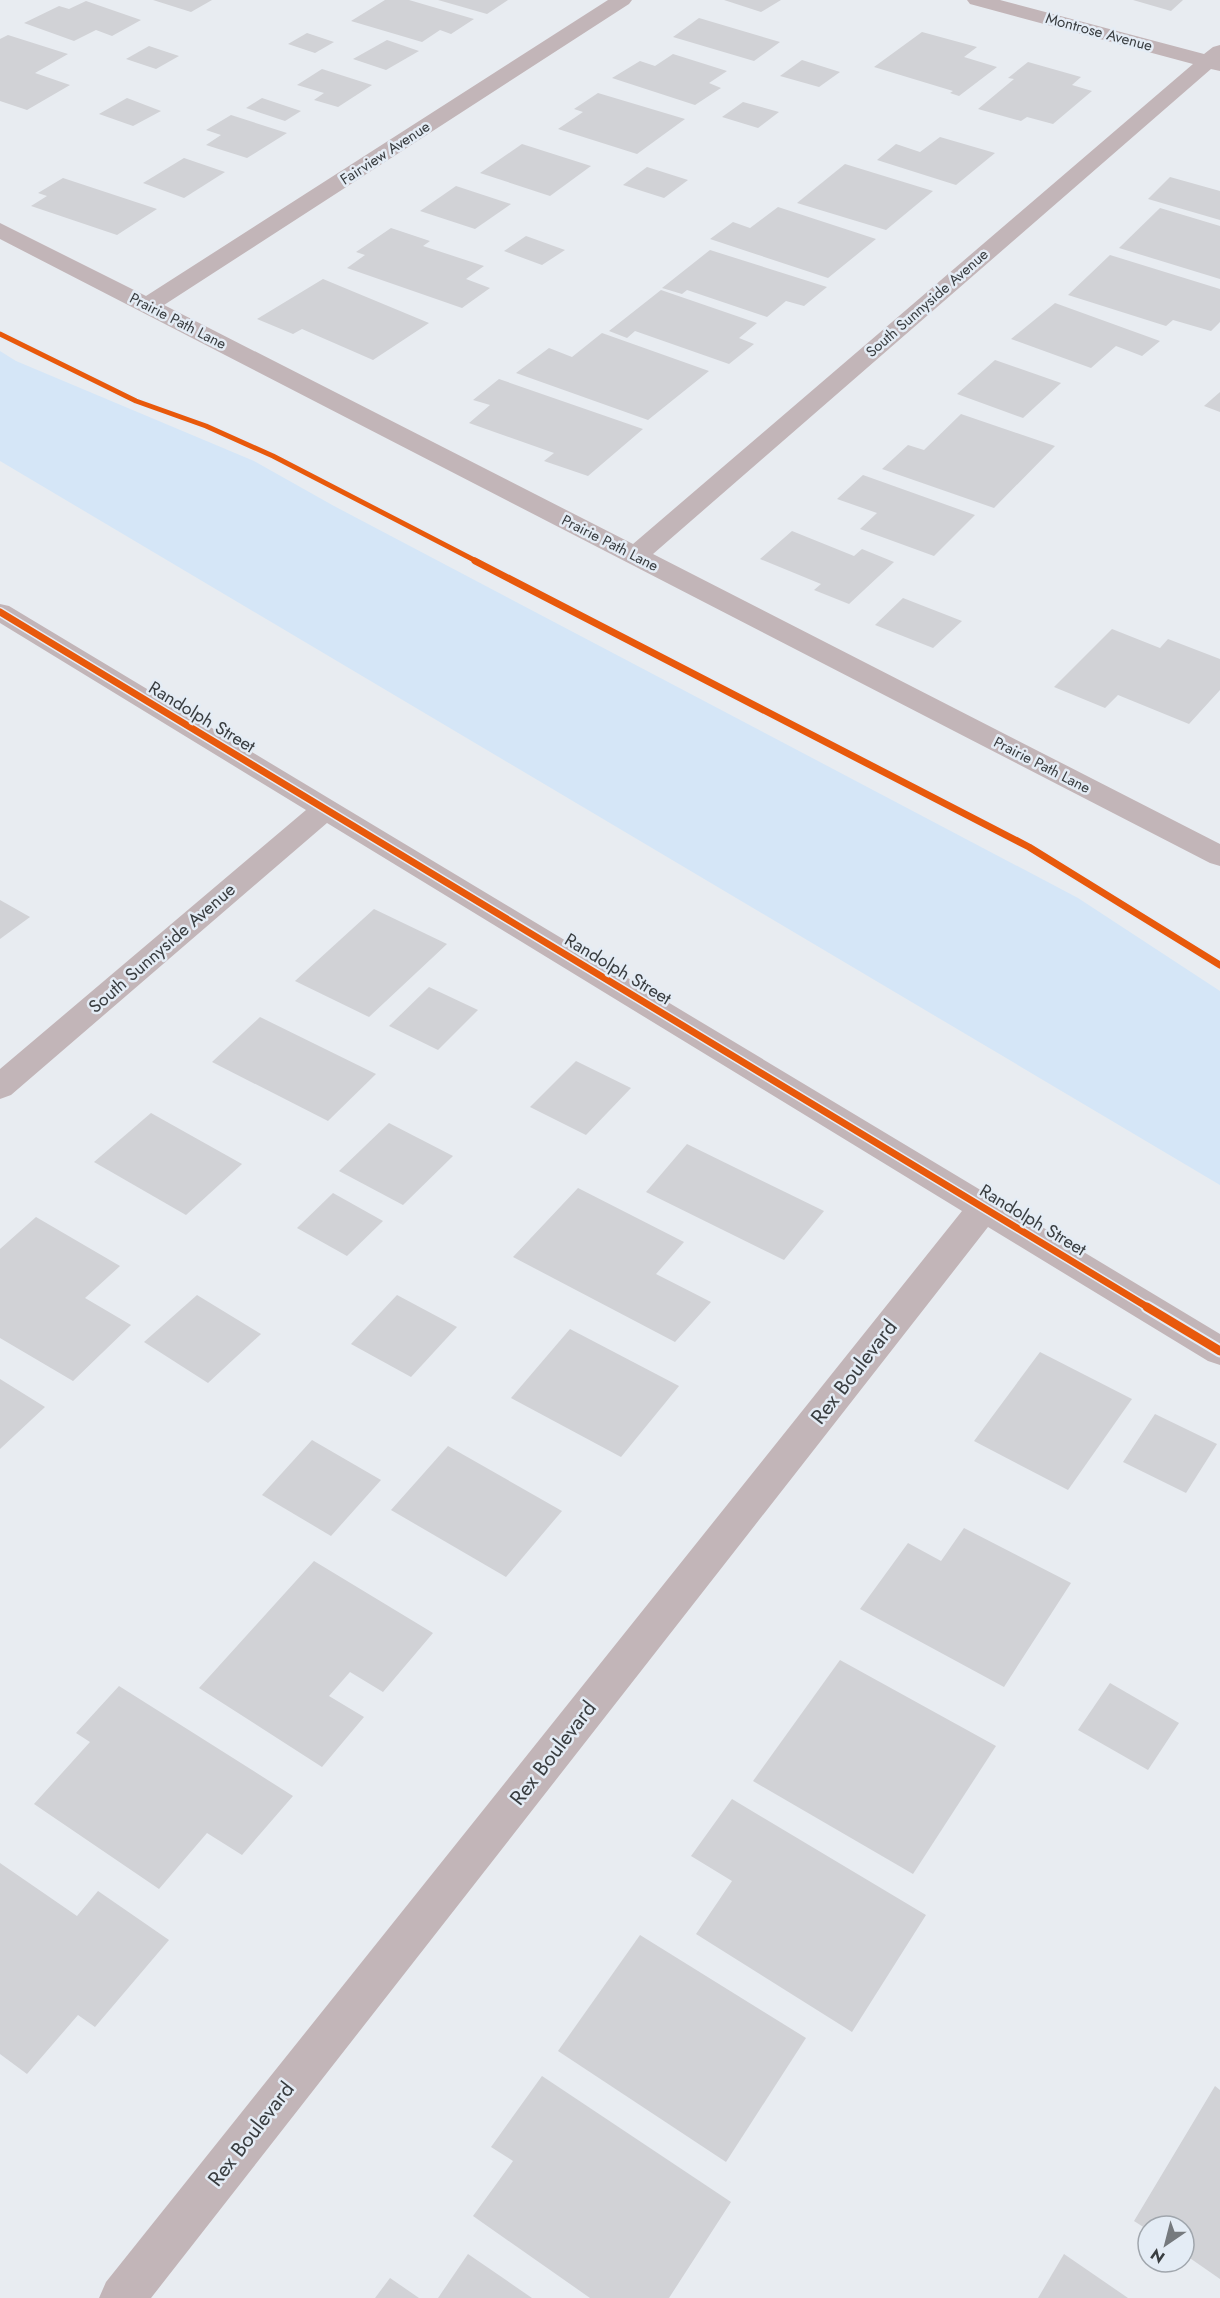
<svg xmlns="http://www.w3.org/2000/svg" width="1220" height="2298" font-family="Jost,sans-serif">
  <style>
    .green { fill: #d5e6f7 }
    .building { fill: #d1d2d6 }
    .lines { fill: none; stroke-linecap: round; stroke-linejoin: round }
    .street { fill: #c2b5b8; fill-rule: evenodd }
    .cycleway-far2-casing { stroke: #e4ecf5; stroke-width: 8 }
    .cycleway-far1-casing { stroke: #e4ecf5; stroke-width: 10 }
    .cycleway-casing { stroke: #e4ecf5; stroke-width: 13 }
    .cycleway-far2 { stroke: #e8590c; stroke-width: 5 }
    .cycleway-far1 { stroke: #e8590c; stroke-width: 7 }
    .cycleway { stroke: #e8590c; stroke-width: 9 }
    .labels { text-anchor: middle; dominant-baseline: central; stroke-width: 5; stroke-linejoin: round; paint-order: stroke }
    .far-street-label { font-size: 15px; fill: #393d40; stroke: #e4ecf5 }
    .street-label { font-size: 18px; fill: #393d40; stroke: #e4ecf5 }
    .near-street-label { font-size: 21px; fill: #393d40; stroke: #e4ecf5 }
  </style>
  <rect width="100%" height="100%" fill="#e8ecf1"/>
  <!-- green -->
  <polygon class="green" points="0,351 16,361 254,461 334,506 1078,898 1220,991 1220,1185 0,461"/>
  <!-- building -->
  <g class="building">
    <polygon points="153,0 212,0 191,12"/>
    <polygon points="385,0 409,0 474,19 451,34 440,30 422,42 351,21"/>
    <polygon points="438,0 508,0 487,14"/>
    <polygon points="724,0 781,0 761,12"/>
    <polygon points="1133,0 1183,0 1171,11"/>
    <polygon points="86,1 141,20 112,36 96,30 74,41 24,23 59,6 69,9"/>
    <polygon points="699,18 780,42 754,61 673,37"/>
    <polygon points="922,32 977,47 964,57 997,67 959,96 950,93 953,91 874,67"/>
    <polygon points="307,33 334,42 315,53 288,44"/>
    <polygon points="8,35 68,54 35,73 70,85 27,110 0,101 0,39"/>
    <polygon points="387,40 419,51 386,70 353,59"/>
    <polygon points="149,46 179,56 156,69 126,59"/>
    <polygon points="673,54 727,71 709,83 721,88 695,105 612,78 640,61 655,66"/>
    <polygon points="802,60 840,72 819,87 780,76"/>
    <polygon points="1028,62 1081,77 1072,85 1092,91 1053,124 1027,117 1021,121 978,109 1014,79 1008,78"/>
    <polygon points="322,69 372,85 338,107 314,100 324,93 297,85"/>
    <polygon points="598,93 685,119 637,154 558,129 583,112 574,109"/>
    <polygon points="127,98 161,111 133,126 99,114"/>
    <polygon points="262,98 301,111 285,121 246,108"/>
    <polygon points="743,102 779,112 758,128 722,117"/>
    <polygon points="231,115 287,133 247,158 206,145 221,135 206,130"/>
    <polygon points="940,137 995,153 956,185 877,160 896,144 920,152"/>
    <polygon points="522,144 591,166 550,196 480,173"/>
    <polygon points="184,158 225,172 184,198 143,183"/>
    <polygon points="845,164 933,191 886,230 797,203"/>
    <polygon points="647,167 688,180 664,198 623,185"/>
    <polygon points="1170,177 1220,191 1220,220 1148,199"/>
    <polygon points="63,178 157,209 117,235 31,206 47,196 38,193"/>
    <polygon points="456,186 511,204 475,229 420,211"/>
    <polygon points="778,207 876,239 828,278 710,239 733,222 750,228"/>
    <polygon points="1160,208 1220,226 1220,279 1119,248"/>
    <polygon points="391,228 430,241 423,246 484,266 466,279 490,288 462,308 347,268 365,255 356,252"/>
    <polygon points="526,236 565,250 542,265 504,251"/>
    <polygon points="710,250 827,287 804,306 786,301 767,317 687,290 682,294 662,288"/>
    <polygon points="1110,255 1220,289 1220,322 1211,331 1173,320 1166,326 1068,295"/>
    <polygon points="323,279 429,323 373,360 302,329 293,334 257,319"/>
    <polygon points="661,290 757,323 739,338 754,344 729,364 635,331 627,338 609,331"/>
    <polygon points="1055,303 1160,341 1142,356 1116,346 1091,368 1011,339"/>
    <polygon points="602,333 709,371 648,420 516,373 549,348 572,357"/>
    <polygon points="995,360 1061,383 1023,418 957,394"/>
    <polygon points="499,379 643,429 588,476 544,461 554,453 469,423 490,405 473,400"/>
    <polygon points="1220,392 1220,412 1204,406"/>
    <polygon points="961,414 1055,446 994,508 882,469 908,445 924,450"/>
    <polygon points="863,475 975,515 934,556 860,529 877,513 837,499"/>
    <polygon points="792,531 854,556 862,549 894,562 849,604 814,590 821,584 760,559"/>
    <polygon points="903,598 962,621 933,648 875,625"/>
    <polygon points="1112,629 1160,648 1168,639 1220,659 1220,690 1189,724 1118,695 1105,708 1054,687"/>
    <polygon points="0,900 30,917 0,939"/>
    <polygon points="374,909 447,944 369,1017 295,981"/>
    <polygon points="429,987 478,1010 438,1050 389,1026"/>
    <polygon points="260,1017 376,1074 328,1121 212,1062"/>
    <polygon points="576,1061 631,1088 586,1135 530,1107"/>
    <polygon points="151,1113 242,1164 186,1215 94,1162"/>
    <polygon points="389,1123 453,1156 403,1205 339,1171"/>
    <polygon points="687,1144 824,1211 784,1260 646,1192"/>
    <polygon points="578,1188 684,1242 656,1274 711,1302 675,1342 513,1257"/>
    <polygon points="333,1193 383,1221 347,1256 297,1228"/>
    <polygon points="36,1217 120,1266 85,1298 131,1325 73,1381 0,1338 0,1249"/>
    <polygon points="197,1295 261,1334 208,1383 144,1342"/>
    <polygon points="397,1295 457,1327 411,1377 351,1344"/>
    <polygon points="570,1329 679,1386 621,1457 511,1398"/>
    <polygon points="1040,1352 1132,1399 1068,1490 974,1441"/>
    <polygon points="0,1379 45,1407 0,1449"/>
    <polygon points="1155,1414 1217,1444 1186,1493 1123,1462"/>
    <polygon points="312,1440 381,1480 331,1536 262,1495"/>
    <polygon points="448,1446 562,1511 506,1577 391,1510"/>
    <polygon points="964,1528 1071,1583 1004,1687 860,1609 908,1543 941,1561"/>
    <polygon points="314,1561 433,1633 383,1692 350,1672 329,1696 364,1717 322,1767 199,1688"/>
    <polygon points="840,1660 996,1746 913,1874 753,1781"/>
    <polygon points="1110,1683 1179,1723 1148,1770 1078,1730"/>
    <polygon points="119,1686 293,1796 242,1855 207,1833 159,1889 34,1804 90,1742 76,1733"/>
    <polygon points="732,1799 926,1915 852,2032 696,1934 732,1881 691,1856"/>
    <polygon points="0,1863 77,1916 98,1891 169,1940 95,2027 78,2015 27,2074 0,2054"/>
    <polygon points="640,1935 806,2038 726,2162 558,2051"/>
    <polygon points="542,2076 731,2202 669,2298 590,2298 473,2216 513,2161 491,2147"/>
    <polygon points="1215,2086 1220,2090 1220,2279 1184,2254 1184,2226 1148,2226 1148,2230 1134,2221"/>
    <polygon points="468,2254 532,2298 438,2298"/>
    <polygon points="1064,2254 1128,2298 1038,2298"/>
    <polygon points="390,2278 419,2298 375,2298"/>
  </g>
  <g class="lines">
    <!-- street -->
    <g class="street">
      <polygon points="608,0 632,0 629,4 164,305 633,544 1193,64 970,4 967,0 1000,0 1204,54 1213,47 1220,45 1220,71 1211,69 653,554 1220,844 1220,866 1210,863 0,239 0,223 146,296"/>
      <polygon points="0,604 9,606 1220,1334 1220,1365 1208,1361 988,1227 151,2298 99,2298 106,2282 962,1211 327,823 11,1095 0,1099 0,1069 306,810 0,623"/>
    </g>
    <!-- cycleway-far2 casing -->
    <g class="cycleway-far2-casing">
      <polyline id="cycleway-far2" points="0,334 136,401 206,426 273,456 478,562"/>
    </g>
    <!-- cycleway-far1 casing -->
    <g class="cycleway-far1-casing">
      <g id="cycleway-far1">
        <polyline points="475,561 1029,847 1220,965"/>
        <polyline points="0,612 1149,1308"/>
      </g>
    </g>
    <!-- cycleway casing -->
    <g class="cycleway-casing">
      <polyline id="cycleway" points="1147,1307 1220,1351"/>
    </g>
    <!-- cycleway-far2 -->
    <use href="#cycleway-far2" class="cycleway-far2"/>
    <!-- cycleway-far1 -->
    <use href="#cycleway-far1" class="cycleway-far1"/>
    <!-- cycleway -->
    <use href="#cycleway" class="cycleway"/>
  </g>
  <g class="labels">
    <!-- far-street labels -->
    <g class="far-street-label">
      <text transform="translate(1099 32) rotate(15)">Montrose Avenue</text>
      <text transform="translate(385 153) rotate(-33)">Fairview Avenue</text>
      <text transform="translate(927 303) rotate(-41)">South Sunnyside Avenue</text>
      <text transform="translate(178 321) rotate(27)">Prairie Path Lane</text>
      <text transform="translate(610 543) rotate(27)">Prairie Path Lane</text>
      <text transform="translate(1042 765) rotate(27)">Prairie Path Lane</text>
    </g>
    <!-- street labels -->
    <g class="street-label">
      <text transform="translate(202 717) rotate(31)">Randolph Street</text>
      <text transform="translate(162 948) rotate(-41)">South Sunnyside Avenue</text>
      <text transform="translate(618 969) rotate(31)">Randolph Street</text>
      <text transform="translate(1033 1220) rotate(31)">Randolph Street</text>
    </g>
    <!-- near-street labels -->
    <g class="near-street-label">
      <text transform="translate(854 1372) rotate(-52)">Rex Boulevard</text>
      <text transform="translate(553 1753) rotate(-52)">Rex Boulevard</text>
      <text transform="translate(251 2134) rotate(-52)">Rex Boulevard</text>
    </g>
  </g>
  <!-- north arrow -->
  <g transform="translate(1166 2244) rotate(215)"><circle r="28" fill="#e4ecf5" stroke="#a0a6ad" stroke-width="1.5"/>
  <path d="M0-4.5L10 22L0 15L-10 22Z" fill="#767a7e"/>
  <text y="-9" font-size="16" font-weight="bold" text-anchor="middle" fill="#393d40">N</text>
  </g>
</svg>
